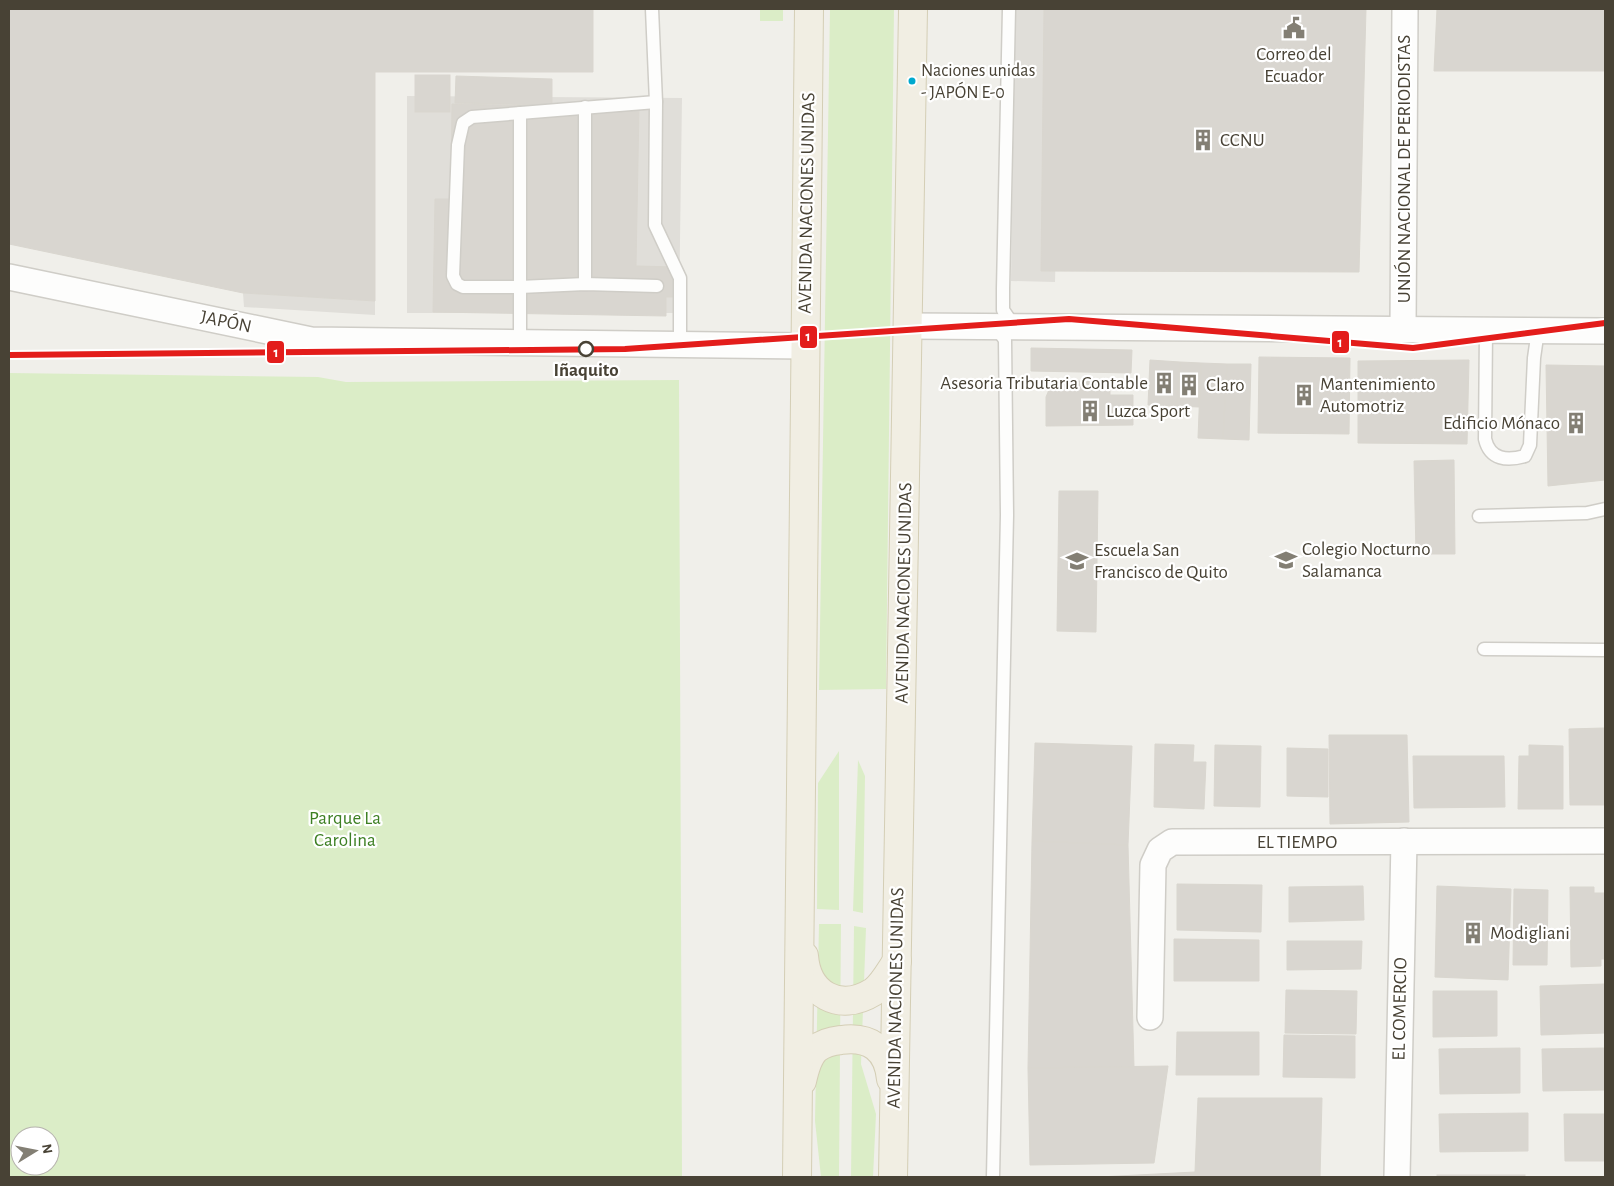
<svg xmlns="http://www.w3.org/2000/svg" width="1614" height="1186" font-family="'Alegreya Sans',sans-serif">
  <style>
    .green { fill: #dbedc7; fill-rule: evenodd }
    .parking { fill: #e0ded9 }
    .building { fill: #d9d6d0; stroke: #d9d6cf }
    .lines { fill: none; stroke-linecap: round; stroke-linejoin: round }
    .service-casing { stroke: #cfcdc7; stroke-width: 15 }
    .minor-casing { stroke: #cfcdc7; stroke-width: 28 }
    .primary-casing { stroke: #d4ceb5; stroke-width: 30 }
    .service { stroke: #fdfdfc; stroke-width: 12 }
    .minor { stroke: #fdfdfc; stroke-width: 25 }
    .primary { stroke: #f1eee3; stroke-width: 28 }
    .metro-1-casing { stroke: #fff; stroke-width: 10 }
    .metro-1 { stroke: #e31d1b; stroke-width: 6 }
    .bus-dot { fill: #00a9ce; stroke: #fff; stroke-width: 2 }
    .stop-dot { fill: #fff; stroke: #484235; stroke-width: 2.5 }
    .labels { text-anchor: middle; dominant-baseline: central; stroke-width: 4.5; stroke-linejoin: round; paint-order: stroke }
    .bus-label { font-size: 18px; fill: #484235; stroke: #fff; text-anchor: start }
    .poi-label { font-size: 19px; fill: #484235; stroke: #fff; text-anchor: start }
    .street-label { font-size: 19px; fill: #484235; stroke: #fff }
    .stop-label { font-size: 19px; font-weight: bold; fill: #484235; stroke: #fff }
    .park-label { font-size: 19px; fill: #3d7f23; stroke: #fff }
    .line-badge { stroke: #fff; stroke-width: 2 }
    .badge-label { font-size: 14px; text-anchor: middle; font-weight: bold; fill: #fff }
  </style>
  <rect width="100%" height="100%" fill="#f0efea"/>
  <!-- green -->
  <g class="green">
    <rect x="760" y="9" width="23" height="12"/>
    <polygon points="830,9 894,9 886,689 819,690"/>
    <path d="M9,373L318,377L346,382L679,380L682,1177H9ZM20,1136H50V1166H20Z"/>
    <polygon points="839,751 839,910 817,909 818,783"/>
    <polygon points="858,760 865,776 863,913 853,911"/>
    <polygon points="819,924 841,924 839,1177 821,1177 815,1121"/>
    <polygon points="854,926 866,928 861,1064 876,1114 873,1177 851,1177"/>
  </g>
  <!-- parking -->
  <g class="parking">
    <polygon points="1015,9 1062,9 1055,282 1011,281"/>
    <polygon points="407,96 682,98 679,313 407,313"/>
    <polygon points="243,293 375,301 375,315 244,307"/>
  </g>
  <!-- building -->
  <g class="building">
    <polygon points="9,9 593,9 593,72 375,72 375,301 243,293 9,244"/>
    <polygon points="1044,9 1366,9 1359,272 1041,271"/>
    <polygon points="1437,9 1605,9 1605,71 1434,71"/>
    <rect x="415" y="75" width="35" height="37"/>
    <polygon points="456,76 552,79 552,105 455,103"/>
    <polygon points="452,104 639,108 636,266 674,267 674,297 666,297 666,316 433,312 435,199 451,199"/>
    <polygon points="1031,348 1132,350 1131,373 1031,371"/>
    <polygon points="1259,357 1350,358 1349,434 1258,433"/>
    <polygon points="1150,360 1180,362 1177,406 1148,405"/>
    <polygon points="1469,360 1467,444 1358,443 1358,361"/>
    <polygon points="1180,362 1201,363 1199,407 1177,406"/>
    <polygon points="1201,363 1227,364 1223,439 1198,438"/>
    <polygon points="1227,364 1251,364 1249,440 1223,439"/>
    <polygon points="1546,365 1605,366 1605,480 1548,486"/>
    <polygon points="1061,381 1110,381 1110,395 1133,395 1133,425 1046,426 1046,397 1051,385"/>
    <polygon points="1454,460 1455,554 1416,554 1414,461"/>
    <polygon points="1059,491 1098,491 1096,632 1057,631"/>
    <polygon points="1604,728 1604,805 1570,805 1569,729"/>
    <polygon points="1329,735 1407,735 1409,822 1330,824"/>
    <polygon points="1035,743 1132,746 1128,845 1032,841"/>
    <polygon points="1155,744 1194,745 1193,762 1206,762 1204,809 1154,807"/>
    <polygon points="1215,745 1261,746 1260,807 1214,806"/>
    <polygon points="1529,745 1563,746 1563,809 1518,809 1519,756 1529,756"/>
    <polygon points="1287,748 1328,749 1328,797 1287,796"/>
    <polygon points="1413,756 1504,756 1505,807 1414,808"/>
    <polygon points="1032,841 1128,845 1134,1067 1028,1068"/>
    <polygon points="1177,884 1262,885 1261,932 1177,930"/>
    <polygon points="1363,886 1364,920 1289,922 1289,887"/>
    <polygon points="1437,886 1511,889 1508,980 1435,977"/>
    <polygon points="1570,887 1594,887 1594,893 1605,893 1605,959 1601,959 1601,966 1571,967"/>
    <polygon points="1514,889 1548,890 1547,965 1513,965"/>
    <polygon points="1174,939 1259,940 1259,981 1174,981"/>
    <polygon points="1287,941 1362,941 1361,969 1287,970"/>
    <polygon points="1605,984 1605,1033 1541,1035 1540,986"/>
    <polygon points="1286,990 1357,991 1356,1034 1285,1033"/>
    <polygon points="1433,991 1497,991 1497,1036 1433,1037"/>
    <polygon points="1177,1032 1259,1032 1259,1075 1176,1075"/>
    <polygon points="1284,1035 1355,1036 1355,1078 1283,1077"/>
    <polygon points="1520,1048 1520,1093 1440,1094 1439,1049"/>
    <polygon points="1605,1048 1605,1090 1543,1091 1542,1049"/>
    <polygon points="1168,1066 1154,1163 1030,1165 1028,1068"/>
    <polygon points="1198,1098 1322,1098 1320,1177 1099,1177 1195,1172"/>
    <polygon points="1528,1113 1528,1151 1440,1152 1439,1114"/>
    <polygon points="1564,1114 1605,1114 1605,1161 1565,1161"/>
    <rect x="1437" y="1175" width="88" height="2"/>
  </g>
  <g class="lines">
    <!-- service casing -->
    <g class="service-casing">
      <g id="service">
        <polyline points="652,9 656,102 655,225 680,278 680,344"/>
        <polyline points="1009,9 1003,289 1003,310 1014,326"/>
        <polyline points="656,102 472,117 463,123 458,145 453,276 457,284 463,287 520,287 585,284 657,286"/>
        <polyline points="585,284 585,107"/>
        <path d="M1486,330L1485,439C1490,460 1507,461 1525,456L1530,445L1534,358L1538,330"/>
        <polyline points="520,343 520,113"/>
        <polyline points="1479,516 1587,513 1605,509"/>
        <polyline points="1484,649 1605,650"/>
        <polyline points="993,1177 1007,515 1005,340 995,326"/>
      </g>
    </g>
    <!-- minor casing -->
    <g class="minor-casing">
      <g id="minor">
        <polyline points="9,277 311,340 805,346"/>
        <polyline points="908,326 1605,331"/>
        <polyline points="1403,329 1405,9"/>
        <polyline points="1150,1017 1153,865 1160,850 1172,842 1605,841"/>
        <polyline points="1397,1177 1404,841"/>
      </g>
    </g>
    <!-- primary casing -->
    <g class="primary-casing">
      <g id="primary">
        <path d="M804,956C807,994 839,1013 873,992C883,985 890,971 897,961"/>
        <path d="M802,1081C804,1072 808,1056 816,1049C823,1043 832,1041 841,1040C870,1036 888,1049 891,1079"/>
        <polyline points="797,1177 809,9"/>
        <polyline points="893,1177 913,9"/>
      </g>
    </g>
    <!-- service -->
    <use href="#service" class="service"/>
    <!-- minor -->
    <use href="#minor" class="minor"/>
    <!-- primary -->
    <use href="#primary" class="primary"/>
    <!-- metro-1 casing -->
    <g class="metro-1-casing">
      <polyline id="metro-1" points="9,355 625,349 1069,319 1413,348 1605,323"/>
    </g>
    <!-- metro-1 -->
    <use href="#metro-1" class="metro-1"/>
  </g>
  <!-- icons -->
  <defs>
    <g id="civic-bare" transform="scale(1.725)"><path d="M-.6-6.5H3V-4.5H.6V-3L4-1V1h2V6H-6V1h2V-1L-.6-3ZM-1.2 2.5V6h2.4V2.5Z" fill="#837f74" stroke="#fff" stroke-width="2.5" paint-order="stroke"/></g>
    <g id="building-bare" transform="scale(1.725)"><path d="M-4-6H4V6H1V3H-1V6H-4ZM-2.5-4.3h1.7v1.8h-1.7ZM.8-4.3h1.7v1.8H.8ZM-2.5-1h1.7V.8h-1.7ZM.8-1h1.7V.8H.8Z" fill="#837f74" stroke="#fff" stroke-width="2.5" paint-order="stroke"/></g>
    <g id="school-bare" transform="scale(1.725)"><path d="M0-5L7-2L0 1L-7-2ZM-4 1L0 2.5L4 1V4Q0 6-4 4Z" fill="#837f74" stroke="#fff" stroke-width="2.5" paint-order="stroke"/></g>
  </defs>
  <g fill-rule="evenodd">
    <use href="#civic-bare" x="1294" y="28"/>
    <use href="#building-bare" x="1203" y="140"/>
    <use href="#building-bare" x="1164" y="383"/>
    <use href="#building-bare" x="1189" y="385"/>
    <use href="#building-bare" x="1304" y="395"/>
    <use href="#building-bare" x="1090" y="411"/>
    <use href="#building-bare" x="1576" y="423"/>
    <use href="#school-bare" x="1286" y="560"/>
    <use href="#school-bare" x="1077" y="561"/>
    <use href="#building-bare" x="1473" y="933"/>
  </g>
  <!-- markers -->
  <circle class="bus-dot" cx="912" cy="81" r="4.5"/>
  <circle class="stop-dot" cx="586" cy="349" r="7"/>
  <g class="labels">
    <!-- bus labels -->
    <g class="bus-label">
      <text x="921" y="71">Naciones unidas<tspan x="921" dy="22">- JAPÓN E-0</tspan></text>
    </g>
    <!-- poi labels -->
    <g class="poi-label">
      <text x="1294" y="54" text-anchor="middle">Correo del<tspan x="1294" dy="22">Ecuador</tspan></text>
      <text x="1220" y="140">CCNU</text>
      <text x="1148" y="383" text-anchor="end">Asesoria Tributaria Contable</text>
      <text x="1320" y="384">Mantenimiento<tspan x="1320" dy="22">Automotriz</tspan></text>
      <text x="1206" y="385">Claro</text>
      <text x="1106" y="411">Luzca Sport</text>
      <text x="1560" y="423" text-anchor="end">Edificio Mónaco</text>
      <text x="1302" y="549">Colegio Nocturno<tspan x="1302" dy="22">Salamanca</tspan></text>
      <text x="1094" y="550">Escuela San<tspan x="1094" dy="22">Francisco de Quito</tspan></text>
      <text x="1490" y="933">Modigliani</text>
    </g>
    <!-- street labels -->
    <g class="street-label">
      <text transform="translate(1404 169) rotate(-90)">UNIÓN NACIONAL DE PERIODISTAS</text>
      <text transform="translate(807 203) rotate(-89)">AVENIDA NACIONES UNIDAS</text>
      <text transform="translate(226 322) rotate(12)">JAPÓN</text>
      <text transform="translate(904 593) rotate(-89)">AVENIDA NACIONES UNIDAS</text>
      <text x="1297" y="842">EL TIEMPO</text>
      <text transform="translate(896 998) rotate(-89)">AVENIDA NACIONES UNIDAS</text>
      <text transform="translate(1400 1009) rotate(-89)">EL COMERCIO</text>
    </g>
    <!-- stop labels -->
    <g class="stop-label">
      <text x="586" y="370">Iñaquito</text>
    </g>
    <!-- park labels -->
    <g class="park-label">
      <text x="345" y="818">Parque La<tspan x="345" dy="22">Carolina</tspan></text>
    </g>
  </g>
  <g class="line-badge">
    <rect x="799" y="325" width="19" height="24" rx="5" fill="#e31d1b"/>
    <rect x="1331" y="330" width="19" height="24" rx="5" fill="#e31d1b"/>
    <rect x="266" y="340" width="19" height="24" rx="5" fill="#e31d1b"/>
  </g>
  <g class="badge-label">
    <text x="808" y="341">1</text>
    <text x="1340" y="347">1</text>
    <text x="276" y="357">1</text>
  </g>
  <!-- border -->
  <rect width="1614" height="1186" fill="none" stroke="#484235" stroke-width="20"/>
  <!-- north arrow -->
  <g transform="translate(35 1151) rotate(80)"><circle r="24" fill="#ffffff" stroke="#b6b3ae"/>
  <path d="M0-4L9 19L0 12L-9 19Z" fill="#837f74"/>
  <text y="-8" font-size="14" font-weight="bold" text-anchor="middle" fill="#484235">N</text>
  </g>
</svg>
